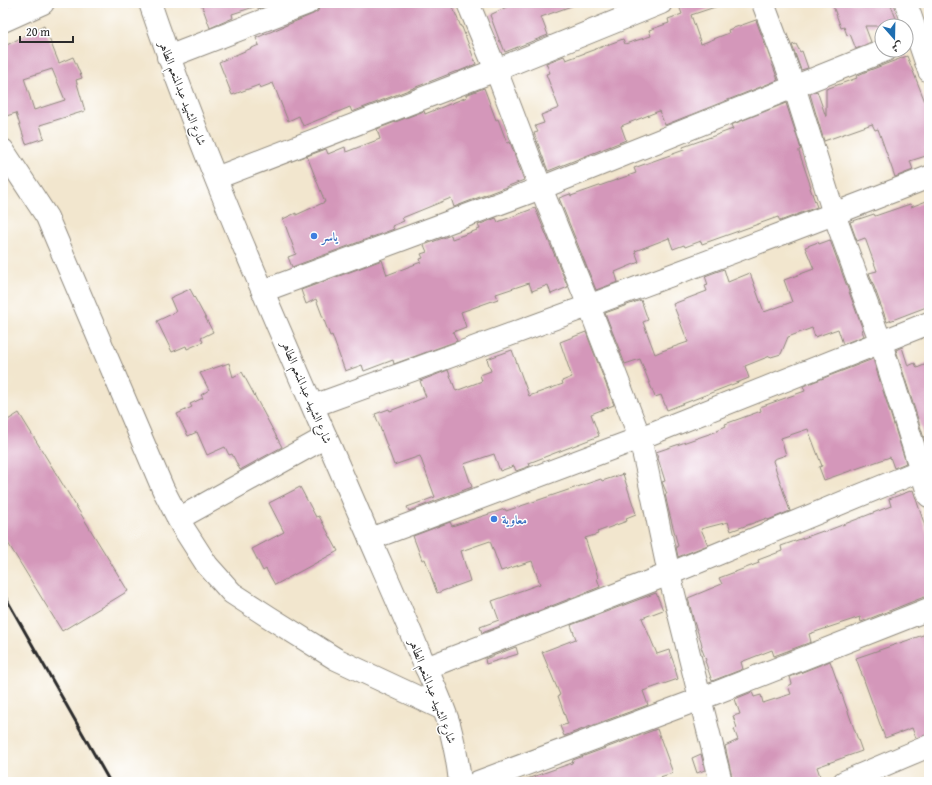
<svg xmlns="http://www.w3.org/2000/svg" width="932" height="785" font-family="'Gentium Book Plus',Amiri,serif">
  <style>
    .building { fill: #d497ba; fill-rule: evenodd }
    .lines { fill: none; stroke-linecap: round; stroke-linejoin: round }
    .minor-casing { stroke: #8e887c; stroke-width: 24 }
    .minor { stroke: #fff; stroke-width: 22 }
    .rail { stroke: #2b2b2b; stroke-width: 3 }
    .shop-dot { fill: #3f7fe0; stroke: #fff; stroke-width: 1.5 }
    .labels { text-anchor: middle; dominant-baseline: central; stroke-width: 3; stroke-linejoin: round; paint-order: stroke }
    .street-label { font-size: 12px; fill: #2b2b2b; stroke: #fff }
    .shop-label { font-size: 12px; font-weight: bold; fill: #366cbe; stroke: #fff; text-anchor: start }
  </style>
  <rect width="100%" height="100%" fill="#fff"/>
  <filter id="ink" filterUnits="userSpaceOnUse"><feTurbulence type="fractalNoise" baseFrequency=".025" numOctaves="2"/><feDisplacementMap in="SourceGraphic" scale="8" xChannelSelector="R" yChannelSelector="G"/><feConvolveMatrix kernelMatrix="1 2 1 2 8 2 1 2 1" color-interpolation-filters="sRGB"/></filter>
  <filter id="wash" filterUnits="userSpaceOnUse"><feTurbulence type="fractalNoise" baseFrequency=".012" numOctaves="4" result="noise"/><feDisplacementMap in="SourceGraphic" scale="16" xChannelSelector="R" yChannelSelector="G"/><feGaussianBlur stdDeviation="0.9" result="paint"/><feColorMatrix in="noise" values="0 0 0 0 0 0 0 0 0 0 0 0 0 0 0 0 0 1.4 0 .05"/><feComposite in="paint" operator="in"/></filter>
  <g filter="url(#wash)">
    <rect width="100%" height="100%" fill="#f2e6ce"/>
    <g id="blocks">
      <!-- building -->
      <g class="building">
        <polygon points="201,3 273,3 258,9 257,6 232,14 233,18 210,28"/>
        <polygon points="320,3 451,3 461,27 462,27 476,64 457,72 457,71 352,112 350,107 303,126 299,116 288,121 273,83 260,88 259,85 232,95 219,62 259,45 256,38 313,14 318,11"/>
        <polygon points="515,3 574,3 574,5 541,17 548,35 505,52 501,42 500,42 490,15"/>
        <polygon points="678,3 720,3 721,5 691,15 701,44 729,33 728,30 756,20 778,80 665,125 659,111 621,126 626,140 548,171 534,133 538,132 535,126 544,123 541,115 559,108 546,74 550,73 546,63 564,56 566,60 623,39 625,44 651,36 649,30 669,23 668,19 682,14"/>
        <polygon points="832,3 890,3 899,26 865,26 871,42 856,49 850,34 847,35 844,27 841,28"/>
        <path d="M44,26L59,63L73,57L82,78L76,80L85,111L40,125L44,138L26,144L16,113L3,117V47ZM52,69L65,100L34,110L24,78Z"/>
        <polygon points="796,44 800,52 802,51 808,68 801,70 792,45"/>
        <polygon points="907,56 929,112 929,155 910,161 913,170 895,177 878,129 875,130 872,124 824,141 810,94 817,91 826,117 826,89 857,78 856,76 865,72"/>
        <polygon points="484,88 496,120 498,119 507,143 510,142 524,180 454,207 451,198 402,218 404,221 392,226 394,229 292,267 288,257 296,254 283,219 296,213 296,215 325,202 307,156 326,149 328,154 345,147 346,152 380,139 377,129 424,111 425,114 467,97 466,95"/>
        <polygon points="786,103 801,149 799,150 799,152 811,187 810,188 817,207 780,221 778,217 702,244 701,241 685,247 684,245 673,249 669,238 635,251 639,262 615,272 618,282 596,290 559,198 570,194 571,196 636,173 634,168 684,150 683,147 733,129 731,125"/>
        <polygon points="929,200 929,306 887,322 869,273 877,271 865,238 857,241 850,222 874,214 875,216 910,204 911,207"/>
        <polygon points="535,208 568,287 551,294 548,285 532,291 529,283 496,294 498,299 461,312 466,327 453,332 457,341 394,364 393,360 364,371 362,365 345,371 332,335 330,336 316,299 306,304 301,290 382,260 387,275 421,262 420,259 423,258 421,254 427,252 424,245 451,235 452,239 480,229 478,225 496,218 498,222"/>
        <polygon points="830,240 863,330 862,331 864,336 843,344 838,329 815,337 812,328 788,337 781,354 771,357 770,356 745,366 749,378 667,410 661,395 655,397 640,359 625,364 605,313 641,300 648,320 643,322 655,354 662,351 688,342 673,304 707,291 705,286 708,285 705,276 724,269 728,282 750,273 764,312 792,302 784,280 814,269 805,247 818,242 819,244"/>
        <polygon points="190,289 213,332 201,338 203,342 187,349 186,346 172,352 157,321 176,312 170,298"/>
        <polygon points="586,332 614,405 591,414 599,436 529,463 530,466 516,471 514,466 500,471 494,454 464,464 472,487 409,511 407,507 435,497 420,456 394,465 375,414 389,409 390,411 426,397 420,381 448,370 456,391 482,381 480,375 491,371 487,359 512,350 529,396 563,384 562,381 572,377 560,342"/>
        <polygon points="902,347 908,366 915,363 917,368 929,363 929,454 896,350"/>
        <polygon points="873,359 906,463 894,468 890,457 824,480 819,467 822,466 808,429 781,438 786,455 774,459 773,461 790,511 768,520 767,518 731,531 728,522 701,529 708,545 678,557 676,547 678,546 668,508 665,494 667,494 662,482 665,481 656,452 718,431 717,430 726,426 725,424 761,411 760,407 805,391 803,386"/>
        <polygon points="229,363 233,377 242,372 282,447 240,470 232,454 229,455 225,447 207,455 197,432 188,436 177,414 192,407 190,404 203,398 201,395 209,390 200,373"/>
        <polygon points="19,413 128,591 62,631 3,535 3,423"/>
        <polygon points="623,474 636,514 626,518 627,521 597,532 598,534 585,538 598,577 597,578 600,587 482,633 480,627 499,620 492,601 540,584 532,561 501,571 490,541 461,551 470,581 437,593 425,559 422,560 413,536 450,522 452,526 505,509 506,511 601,479 602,481"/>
        <polygon points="300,487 316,517 319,516 338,551 275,585 266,569 263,571 252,549 284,532 269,503"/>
        <polygon points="913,490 929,538 929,597 924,597 861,622 860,617 809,634 811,642 774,656 772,650 741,662 743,669 712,681 705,661 706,660 701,647 702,646 701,641 694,622 688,598 722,584 719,578 759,563 758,560 782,551 781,546 823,531 824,532 891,506 889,499"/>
        <polygon points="656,593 663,610 642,618 657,654 669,650 676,669 675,669 678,679 643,691 648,705 564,736 560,726 568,724 558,696 560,695 542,652 576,639 571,625"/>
        <polygon points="929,633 929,734 916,738 912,728 885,738 856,658"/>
        <polygon points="516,647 518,654 486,664 485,659"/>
        <polygon points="830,661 862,751 817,767 822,782 733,782 725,746 738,740 734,729 737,728 733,716 740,714 735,699 752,692 754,697 761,695 763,703 791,694 788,686 792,684 790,677"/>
        <polygon points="657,729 673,773 660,777 661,779 652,782 524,782 524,780 572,763 573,760"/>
        <polygon points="701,754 705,770 697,773 692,758"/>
      </g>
    </g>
  </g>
  <g filter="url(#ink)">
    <use href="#blocks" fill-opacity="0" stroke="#8e887c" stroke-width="1"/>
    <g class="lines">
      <!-- minor casing -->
      <g class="minor-casing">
        <g id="minor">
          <path d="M150,3C210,179 288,348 361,518C380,562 400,606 418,650C429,674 441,699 449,724C454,743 458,762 460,782"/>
          <polyline points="468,3 496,70 541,188 589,306 640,438 648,474 669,574 721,782"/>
          <polyline points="763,3 794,86 834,214 881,343 929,496"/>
          <polyline points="906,3 929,71"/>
          <polyline points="3,21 43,3"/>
          <polyline points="168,57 308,3"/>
          <polyline points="3,150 47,217 163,489 182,526 207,565 232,593 269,617 336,659 443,709"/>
          <polyline points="216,178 496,70 661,3"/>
          <polyline points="263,291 541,188 886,50"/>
          <path d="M313,406C519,332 725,257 929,177"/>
          <polyline points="178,519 326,437"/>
          <polyline points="370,539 640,438 929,323"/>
          <polyline points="426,668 669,574 929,467"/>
          <polyline points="478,782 700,699 929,609"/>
          <polyline points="844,782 929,746"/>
        </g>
      </g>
      <!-- minor -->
      <use href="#minor" class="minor"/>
      <!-- rail -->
      <polyline class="rail" points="3,593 110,782"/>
    </g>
  </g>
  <!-- markers -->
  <g class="shop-dot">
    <circle cx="314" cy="236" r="4"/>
    <circle cx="494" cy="519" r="4"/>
  </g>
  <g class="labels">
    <!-- street labels -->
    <g class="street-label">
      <text transform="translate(183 93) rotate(69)">شارع الشهيد عبدالمنعم الطاهر</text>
      <text transform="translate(307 392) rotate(67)">شارع الشهيد عبدالمنعم الطاهر</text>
      <text transform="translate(433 691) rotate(69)">شارع الشهيد عبدالمنعم الطاهر</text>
    </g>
    <!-- shop labels -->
    <g class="shop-label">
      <text x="322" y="236">ياسر</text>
      <text x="502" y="519">معاوية</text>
    </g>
  </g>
  <!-- margin -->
  <rect width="932" height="785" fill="none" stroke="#fff" stroke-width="16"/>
  <!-- north arrow -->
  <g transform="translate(894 38) rotate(160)"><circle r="19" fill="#ffffff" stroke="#aaaaaa"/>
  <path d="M0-3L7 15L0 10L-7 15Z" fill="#1f6fb2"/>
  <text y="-6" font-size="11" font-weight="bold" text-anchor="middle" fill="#2b2b2b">ش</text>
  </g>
  <!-- scale -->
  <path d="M20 36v6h53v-6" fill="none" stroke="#2b2b2b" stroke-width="2"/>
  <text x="26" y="36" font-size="12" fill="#2b2b2b" stroke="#ffffff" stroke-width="3" paint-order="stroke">20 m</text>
</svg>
